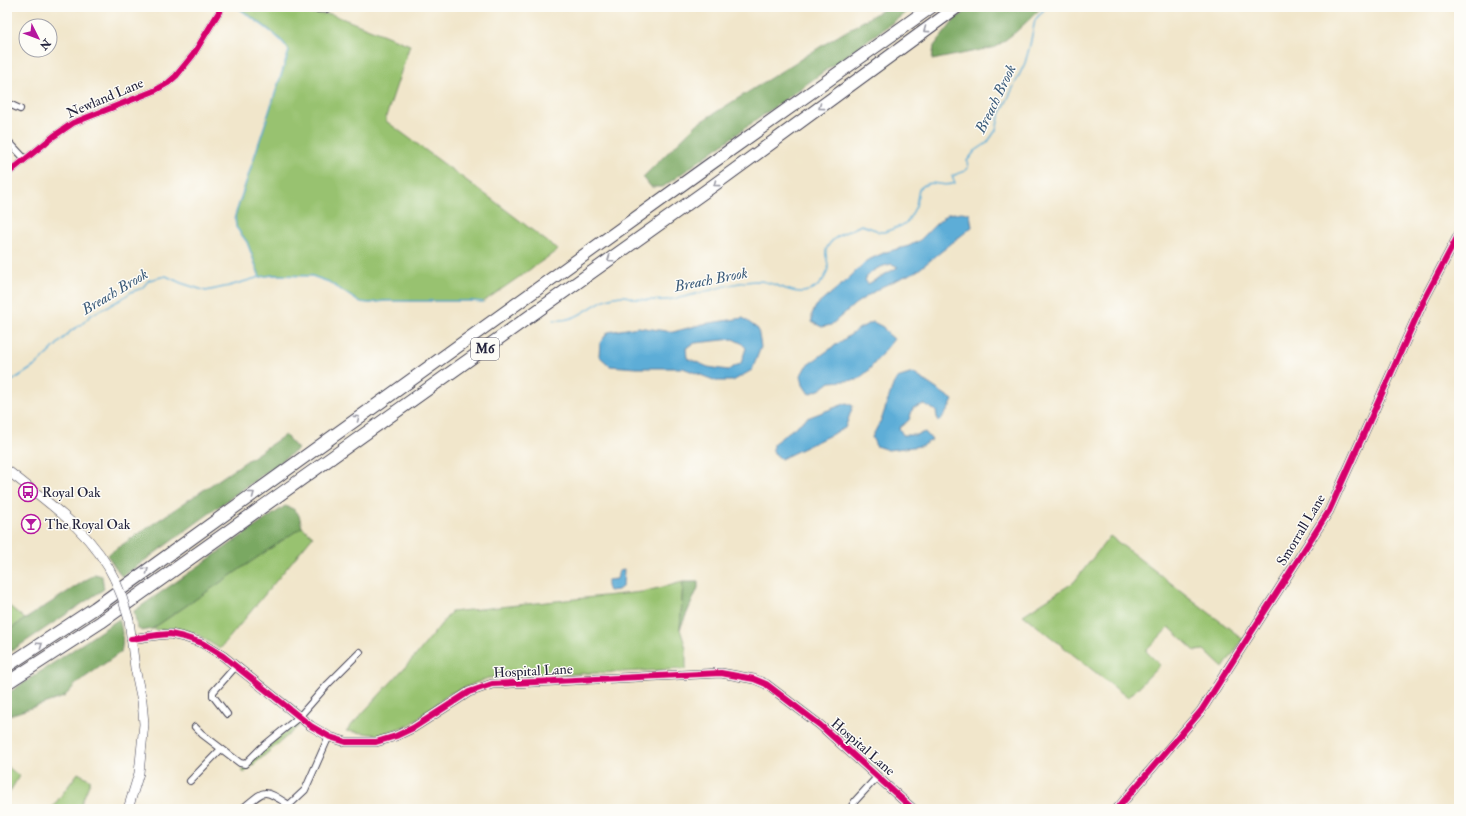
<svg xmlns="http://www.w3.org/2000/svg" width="1466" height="816" font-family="'IM FELL Double Pica',serif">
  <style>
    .green { fill: #98c26f; stroke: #5d7255 }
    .forest { fill: #7aa862; stroke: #4e654e }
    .water { fill: #5dadd7; stroke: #406889; fill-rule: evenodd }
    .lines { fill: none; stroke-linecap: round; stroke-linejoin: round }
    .stream { stroke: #5dadd7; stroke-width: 1.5 }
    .street-casing { stroke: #413f51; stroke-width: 8 }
    .secondary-casing { stroke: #413f51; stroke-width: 10 }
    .highway-casing { stroke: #413f51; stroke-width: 14 }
    .street { stroke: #fff; stroke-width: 6 }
    .secondary { stroke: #fff; stroke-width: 9 }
    .highway { stroke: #fff; stroke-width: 12 }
    .secondary-bridge-casing { stroke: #413f51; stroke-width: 10; stroke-linecap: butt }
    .secondary-bridge { stroke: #fff; stroke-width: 9 }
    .cycleway-casing { stroke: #fdfcf7; stroke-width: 8 }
    .cycleway { stroke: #d6006c; stroke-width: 6 }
    .oneway { stroke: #9c9ca7 }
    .labels { text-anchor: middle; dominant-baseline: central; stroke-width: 3; stroke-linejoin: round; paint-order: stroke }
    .shield { fill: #fdfcf7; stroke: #646373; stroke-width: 1 }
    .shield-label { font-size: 13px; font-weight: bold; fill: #22223b }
    .street-label { font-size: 14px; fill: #22223b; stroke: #fdfcf7 }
    .poi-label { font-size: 14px; fill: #22223b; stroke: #fdfcf7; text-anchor: start }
    .water-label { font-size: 15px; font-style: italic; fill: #3a5a79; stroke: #fdfcf7 }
  </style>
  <rect width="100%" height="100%" fill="#fdfcf7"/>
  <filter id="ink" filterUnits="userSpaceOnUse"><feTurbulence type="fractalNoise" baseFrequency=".025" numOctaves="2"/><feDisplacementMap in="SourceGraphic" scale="8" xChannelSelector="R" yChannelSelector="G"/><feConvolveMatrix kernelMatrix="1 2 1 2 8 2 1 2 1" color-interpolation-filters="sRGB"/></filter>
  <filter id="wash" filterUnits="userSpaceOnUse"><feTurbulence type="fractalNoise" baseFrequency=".012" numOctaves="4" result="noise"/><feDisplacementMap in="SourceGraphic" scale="16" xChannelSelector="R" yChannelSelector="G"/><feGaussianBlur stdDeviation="0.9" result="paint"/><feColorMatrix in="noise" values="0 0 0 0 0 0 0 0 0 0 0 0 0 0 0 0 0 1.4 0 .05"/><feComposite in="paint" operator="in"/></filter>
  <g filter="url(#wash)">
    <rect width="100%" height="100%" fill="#f1e6cb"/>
    <!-- green -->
    <g class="green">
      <path d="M237,7H290L310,14H331L410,45L386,117V121L493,200L558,250L483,302L471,301H384L370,303L359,302L329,282L312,276L273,275L260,277L247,242L236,227L235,216L289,51C284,37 250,16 237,7Z"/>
      <polygon points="302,527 313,536 220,649 195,633 152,629"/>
      <polygon points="1110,536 1243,639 1223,668 1204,650 1195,651 1169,627 1146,651 1160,665 1128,698 1023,615 1074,582"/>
      <polygon points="683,582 680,629 686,648 686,669 488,678 449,694 411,724 380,735 346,731 417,654 451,612 642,592"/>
      <polygon points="7,604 25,619 7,631"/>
      <polygon points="295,724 300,725 244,773 242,771 257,755"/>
      <polygon points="7,766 19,776 7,797"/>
      <polygon points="78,773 91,780 81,804 77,809 51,809"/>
    </g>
    <!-- forest -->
    <g class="forest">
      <polygon points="887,7 914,7 663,187 651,187 643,177 697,124 828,42"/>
      <polygon points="974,7 1042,7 1017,31 996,47 932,60 934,46 956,18"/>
      <polygon points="285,435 298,449 122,577 107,555"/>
      <path d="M285,506C299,510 299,514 302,527L152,629L142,631L137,628L134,611Z"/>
      <polygon points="95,574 102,576 104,589 7,654 7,631"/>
      <polygon points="683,582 698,582 698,588 680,629"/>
      <path d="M119,619C122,630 124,641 121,652L77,683L64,697L7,716V694Z"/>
    </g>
    <!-- water -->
    <g class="water">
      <path d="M962,212L970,214L972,227L917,271L881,287L855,304L831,325L822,327L812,322V314L816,306L848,279L866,261L886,252L909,246L920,240L935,225L948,214ZM892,264L898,267L868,284L865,280C870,270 881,266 892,264Z"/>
      <path d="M743,318L758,329L761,347L752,370L733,381H716L683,368H637L610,366L599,356L600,343L608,332L638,327L673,332L703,324ZM733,339L741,343L746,348L741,363L728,370L708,367L687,358L686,348L695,343Z"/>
      <polygon points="873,322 883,327 887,333 894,339 868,371 857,380 830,382 821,389 809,394 803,385 801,375 806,366 860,328"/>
      <path d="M913,373L953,400C949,409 945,415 938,422L936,411L924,404L913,408L909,420L899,428L903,435H916L925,432L932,440L921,446L888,450L876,446L872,437L882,418L893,385L897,378Z"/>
      <polygon points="847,403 853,406 845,428 781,459 773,452 773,444 807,418"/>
      <path d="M624,569L623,586L618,590L609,591C607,587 606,584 608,580L617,579L619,570Z"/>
    </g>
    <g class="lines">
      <!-- stream -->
      <g class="stream">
        <path d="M237,7C250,17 283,37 289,51L235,216L236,227L247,242L260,277"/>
        <path d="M554,320C582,323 594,297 621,296C625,295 631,298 635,299C645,300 657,301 666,300C697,297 726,282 758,281C775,281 791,296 808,291C818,289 828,276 828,266C828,259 823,253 828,246C834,235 850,231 861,225L876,230L879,232H884L901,226L908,221L916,206L919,189C921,187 924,185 927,184C936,181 944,188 955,183L952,176L965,171L968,168L967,161L975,151L987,143L996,130L999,117L1025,63L1030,45L1035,20L1046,7"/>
        <polyline points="7,384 35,366 72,330 82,324 91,315 120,300 131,292 142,288 149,280 166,276 181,283 206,291 229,286 260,277 273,275 312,276 329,282 359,302 370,303 384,301 471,301 483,302"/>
      </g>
    </g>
  </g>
  <g filter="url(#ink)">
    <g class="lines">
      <!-- street casing -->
      <g class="street-casing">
        <g id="street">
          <polyline points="304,7 312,9 326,9"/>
          <polyline points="7,103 20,109"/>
          <polyline points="7,142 10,143 25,159"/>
          <polyline points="7,174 54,136 73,123 154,91 168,83 176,76 193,55 222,7"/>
          <polyline points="227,714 213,696 213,692 236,666"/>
          <polyline points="195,727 202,734 240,763 245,764 261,748 299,717 328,684 360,652"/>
          <polyline points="190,781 221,749"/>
          <path d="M242,809C266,789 262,788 289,805"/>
          <polyline points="288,809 289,805 305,790 329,736"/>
          <polyline points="850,809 855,801 878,776"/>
        </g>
      </g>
      <!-- secondary casing -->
      <g class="secondary-casing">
        <g id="secondary">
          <path d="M7,470C47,502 93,532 115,580"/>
          <polyline points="131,639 158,635 170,634 184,637 202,643 223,656 311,726 330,737 346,742 376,742 396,736 413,728 469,692 492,684 721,673 754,679 766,684 820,725 913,809"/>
          <polyline points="128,809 139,773 144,724 142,701 135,668 129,620"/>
          <polyline points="1117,809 1201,711 1329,511 1425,298 1459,234"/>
        </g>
      </g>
      <!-- highway casing -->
      <g class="highway-casing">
        <g id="highway">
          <polyline points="7,666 95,608 705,168 931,7"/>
          <polyline points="7,683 101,622 714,185 957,7"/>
        </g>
      </g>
      <!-- street -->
      <use href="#street" class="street"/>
      <!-- secondary -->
      <use href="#secondary" class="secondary"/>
      <!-- highway -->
      <use href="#highway" class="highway"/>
      <!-- secondary-bridge casing -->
      <g class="secondary-bridge-casing">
        <polyline id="secondary-bridge" points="115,580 122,597 129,620"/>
      </g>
      <!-- secondary-bridge -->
      <use href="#secondary-bridge" class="secondary-bridge"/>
      <!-- cycleway casing -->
      <g class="cycleway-casing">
        <g id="cycleway">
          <polyline points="7,174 54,136 73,123 154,91 168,83 176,76 193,55 222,7"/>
          <polyline points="131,639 158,635 170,634 184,637 202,643 223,656 311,726 330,737 346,742 376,742 396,736 413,728 469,692 492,684 721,673 754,679 766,684 820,725 913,809"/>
          <polyline points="1117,809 1201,711 1329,511 1425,298 1459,234"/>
        </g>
      </g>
      <!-- cycleway -->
      <use href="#cycleway" class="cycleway"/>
    </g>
    <!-- one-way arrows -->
    <defs><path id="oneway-chevron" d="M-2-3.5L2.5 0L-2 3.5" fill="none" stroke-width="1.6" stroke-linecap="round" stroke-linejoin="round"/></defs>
    <g class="oneway">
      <use href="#oneway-chevron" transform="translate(926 30) rotate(144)"/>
      <use href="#oneway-chevron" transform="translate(821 107) rotate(144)"/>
      <use href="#oneway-chevron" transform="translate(716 184) rotate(144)"/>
      <use href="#oneway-chevron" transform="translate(610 259) rotate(145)"/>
      <use href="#oneway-chevron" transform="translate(357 418) rotate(-36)"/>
      <use href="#oneway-chevron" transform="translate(252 494) rotate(-36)"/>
      <use href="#oneway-chevron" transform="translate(146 570) rotate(-36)"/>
      <use href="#oneway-chevron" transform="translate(40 645) rotate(-34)"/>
    </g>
  </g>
  <!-- icons -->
  <defs>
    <g id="bus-ring" transform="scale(1)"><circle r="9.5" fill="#fdfcf7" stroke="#b5179e" stroke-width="1.5"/><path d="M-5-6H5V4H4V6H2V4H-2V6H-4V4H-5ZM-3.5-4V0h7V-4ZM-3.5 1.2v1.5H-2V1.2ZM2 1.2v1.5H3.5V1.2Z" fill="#b5179e"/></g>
    <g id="bar-ring" transform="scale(1)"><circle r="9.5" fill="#fdfcf7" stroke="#b5179e" stroke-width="1.5"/><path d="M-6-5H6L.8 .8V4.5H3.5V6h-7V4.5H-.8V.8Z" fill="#b5179e"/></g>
  </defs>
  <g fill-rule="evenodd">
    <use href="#bus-ring" x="28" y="492"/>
    <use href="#bar-ring" x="31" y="524"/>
  </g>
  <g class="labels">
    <!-- shield labels -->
    <rect class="shield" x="471" y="338" width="28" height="22" rx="3"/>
    <g class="shield-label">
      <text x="485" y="349">M6</text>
    </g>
    <!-- street labels -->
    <g class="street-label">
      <text transform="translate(105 98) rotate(-23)">Newland Lane</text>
      <text transform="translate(1301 530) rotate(-59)">Smorrall Lane</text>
      <text transform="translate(533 671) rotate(-3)">Hospital Lane</text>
      <text transform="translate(863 747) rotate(41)">Hospital Lane</text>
    </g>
    <!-- poi labels -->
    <g class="poi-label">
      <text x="42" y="492">Royal Oak</text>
      <text x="45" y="524">The Royal Oak</text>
    </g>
    <!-- water labels -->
    <g class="water-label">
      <text transform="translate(996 99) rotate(-64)">Breach Brook</text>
      <text transform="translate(711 280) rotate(-11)">Breach Brook</text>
      <text transform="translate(115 292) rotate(-31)">Breach Brook</text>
    </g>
  </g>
  <!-- margin -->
  <rect width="1466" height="816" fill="none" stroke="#fdfcf7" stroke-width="24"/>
  <!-- north arrow -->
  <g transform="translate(38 38) rotate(132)"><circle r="19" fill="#fdfcf7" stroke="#a5a5ac"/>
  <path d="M0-3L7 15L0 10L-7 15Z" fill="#b5179e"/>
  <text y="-6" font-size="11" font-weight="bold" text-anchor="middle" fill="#22223b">N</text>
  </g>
</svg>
